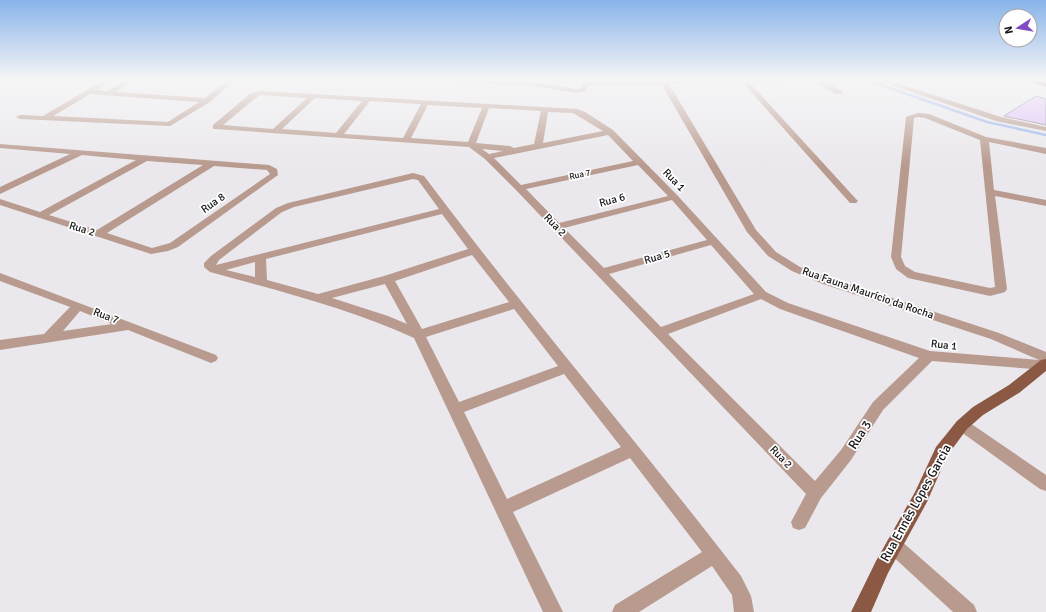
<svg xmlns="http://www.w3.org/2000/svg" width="1046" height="612" font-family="Signika,sans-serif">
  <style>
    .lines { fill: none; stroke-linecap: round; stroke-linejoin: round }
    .stream { stroke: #99b4ee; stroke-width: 2.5 }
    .building { fill: #e0c1fd; stroke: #89878b }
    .minor { fill: #b89a8e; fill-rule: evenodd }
    .major { fill: #8b5844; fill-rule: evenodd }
    .highway { fill: #793f28; fill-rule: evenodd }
    .labels { text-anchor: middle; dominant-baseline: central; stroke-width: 3.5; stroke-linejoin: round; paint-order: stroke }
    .far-street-label { font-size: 9px; fill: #171618; stroke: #fff }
    .street-label { font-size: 11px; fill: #171618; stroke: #fff }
    .near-street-label { font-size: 13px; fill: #171618; stroke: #fff }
  </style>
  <rect width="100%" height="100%" fill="#eae8ec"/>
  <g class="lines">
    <!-- stream -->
    <polyline class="stream" points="867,80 987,122 1046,135"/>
  </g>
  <!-- building -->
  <polygon class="building" points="1036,96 1046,99 1046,125 1004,116"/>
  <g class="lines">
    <!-- minor -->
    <g class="minor">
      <path d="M104,80H112L97,90L107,91L126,80H134L116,92L205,98L228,80H235L210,102L170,126L20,119L16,117L20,115L43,116ZM90,94L199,102L168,122L53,116Z"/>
      <path d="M451,80L534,82L576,89L581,88V80H587L588,82L801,80L798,82L750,83L856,199L858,201L856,203H850L743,83L669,84L756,230L776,252L800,267L831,278L999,333L1046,352V370L932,361L883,410L851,460L821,498L805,528L799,530L793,528L791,522L806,494L516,190L485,159L469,147L216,129H213V125L251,93L260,91L577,109L585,112L613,130L677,195L766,292L788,303L930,351L1039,360L991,339L823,284L792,271L768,256L747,232L662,85L588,86L586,91L576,93L534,86L454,82ZM261,95L307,98L273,129L223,125L257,97ZM315,98L362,101L336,133L282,129ZM370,101L421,104L403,138L344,134ZM428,105L482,108L468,142L411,138ZM489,108L541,111L534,144L514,148L510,146L476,143ZM548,112L573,113L603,131L543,143ZM608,135L633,161L521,185L494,158ZM482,149L503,151L489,154ZM638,165L668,196L559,223L526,189ZM672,200L707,240L604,268L564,228ZM711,245L754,294L661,327L609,274ZM761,299L780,309L919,358L873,402L841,450L815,481L668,334Z"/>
      <polygon points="811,80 826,82 843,92 842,94 836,94"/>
      <polygon points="877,80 887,80 1001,117 1046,127 1046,131 996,121"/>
      <path d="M918,113L929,114L986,137L1046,148V154L989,142L994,190L1046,200V206L995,196L1007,289L1005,292L990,296L908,278L896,269L891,257L906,117ZM918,117L925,118L980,140L995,287L990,288L915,272L905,266L901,257L914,118Z"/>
      <path d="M0,144L269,165L277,169L278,175L178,247L168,251L151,254L0,205V199L40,212L136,160L82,155L0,194V187L70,154L0,148ZM147,161L203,165L97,230L49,215ZM214,166L267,170L270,174L170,243L152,248L107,233Z"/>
      <path d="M413,173L424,176C525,311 637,441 741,576L751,596L754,612H734L732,595L712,566L639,612H612L615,605L702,552L630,458L513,512L563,612H543L414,338C349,308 279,291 210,272L204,267V263L211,256L276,208L288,203ZM413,179L418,180L439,209L216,265L219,260L282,212L294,207ZM442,214L468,249L384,276L318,294L267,280L266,259ZM472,255L509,302L422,329L395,281ZM255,262V277L226,270ZM385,284L407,324L388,316L332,298ZM514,309L558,366L459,402L426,337ZM564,374L621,447L507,499L464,412Z"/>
      <path d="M0,273L216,355L218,358L216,361L211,363L206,361L128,330L0,350V340L44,334L70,307L0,281ZM80,311L112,324L63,331Z"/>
      <polygon points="962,419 967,421 1046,475 1046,491 1040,489 957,429 955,425 957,421"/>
      <polygon points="894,537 900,540 974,605 977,612 953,612 888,552 885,546 888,540"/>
    </g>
    <!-- major -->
    <polygon class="major" points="1046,359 1046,371 1019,393 983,415 967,429 947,456 927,502 888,573 871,612 851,612 876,561 915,492 936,447 957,421 973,407 1009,385 1041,360"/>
    <!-- highway -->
    <polygon class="highway" points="1026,80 1037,80 1046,83 1046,87"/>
  </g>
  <!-- sky -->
  <linearGradient id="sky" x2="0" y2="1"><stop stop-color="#88b4ea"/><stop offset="0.48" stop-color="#f6f5f6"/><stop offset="1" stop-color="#f6f5f6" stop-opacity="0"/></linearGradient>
  <rect width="1046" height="166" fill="url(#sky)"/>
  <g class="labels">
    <!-- far-street labels -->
    <g class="far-street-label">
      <text transform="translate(580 175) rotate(-12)">Rua 7</text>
    </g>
    <!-- street labels -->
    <g class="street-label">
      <text transform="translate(674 180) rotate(46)">Rua 1</text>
      <text transform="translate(612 200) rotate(-15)">Rua 6</text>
      <text transform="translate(213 203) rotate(-35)">Rua 8</text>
      <text transform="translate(555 225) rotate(46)">Rua 2</text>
      <text transform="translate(82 229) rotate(17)">Rua 2</text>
      <text transform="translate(657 257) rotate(-16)">Rua 5</text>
      <text transform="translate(868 293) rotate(19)">Rua Fauna Maurício da Rocha</text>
      <text transform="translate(106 316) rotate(21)">Rua 7</text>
      <text transform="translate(944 345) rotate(6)">Rua 1</text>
      <text transform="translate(781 457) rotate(46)">Rua 2</text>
    </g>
    <!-- near-street labels -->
    <g class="near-street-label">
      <text transform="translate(860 435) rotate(-57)">Rua 3</text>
      <text transform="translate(916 503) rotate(-61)">Rua Ennês Lopes Garcia</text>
    </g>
  </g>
  <!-- north arrow -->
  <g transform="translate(1018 28) rotate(258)"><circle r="19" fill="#ffffff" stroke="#a2a2a3"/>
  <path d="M0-3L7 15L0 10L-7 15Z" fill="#804cc4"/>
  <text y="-6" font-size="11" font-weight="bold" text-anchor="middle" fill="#171618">N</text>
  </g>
</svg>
